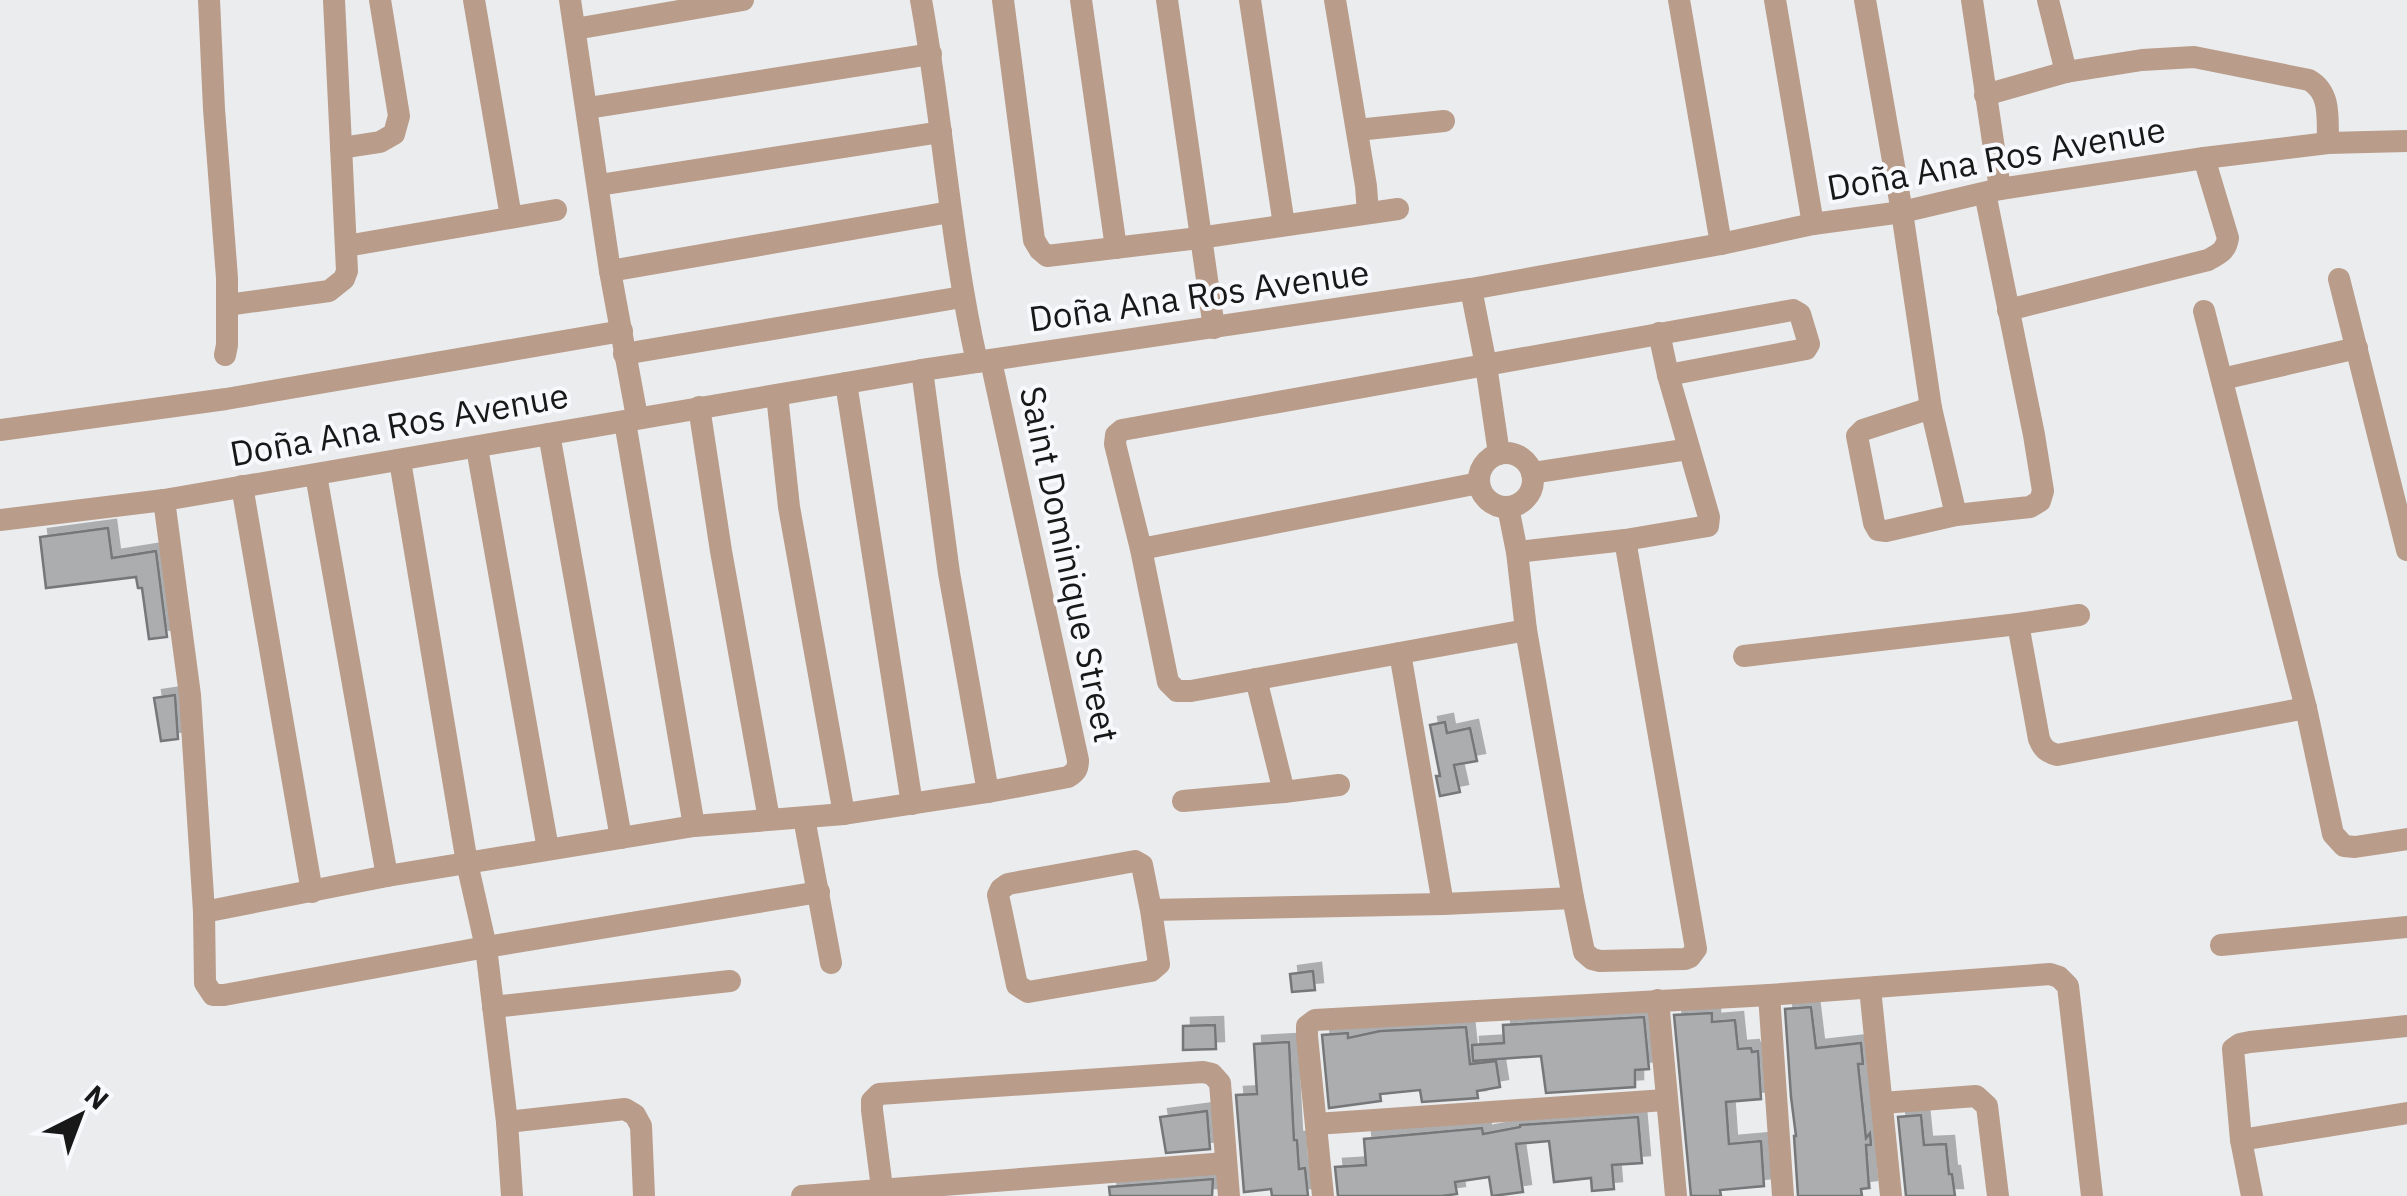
<svg xmlns="http://www.w3.org/2000/svg" width="2407" height="1196" font-family="'IBM Plex Sans',sans-serif">
  <style>
    .building { fill: #abadaf; stroke: #757779; stroke-width: 2.5; filter: url(#shadow) }
    .lines { fill: none; stroke-linecap: round; stroke-linejoin: round }
    .street { stroke: #b99c8a; stroke-width: 22 }
    .labels { text-anchor: middle; dominant-baseline: central; stroke-width: 8; stroke-linejoin: round; paint-order: stroke }
    .street-label { font-size: 35px; fill: #181819; stroke: #f7f9fc }
  </style>
  <defs>
    <filter id="shadow"><feDropShadow dx="8" dy="-8" stdDeviation="0" flood-color="#0004"/></filter>
  </defs>
  <rect width="100%" height="100%" fill="#eaecee"/>
  <!-- building -->
  <g class="building">
    <polygon points="108,528 112,558 156,551 167,637 149,639 142,588 138,588 136,577 46,588 40,537"/>
    <polygon points="175,695 178,739 161,741 154,698"/>
    <polygon points="1445,722 1447,733 1470,728 1477,761 1454,765 1460,792 1440,796 1436,776 1440,776 1430,725"/>
    <polygon points="1313,971 1315,990 1292,992 1290,974"/>
    <polygon points="1811,1007 1816,1048 1861,1043 1863,1064 1858,1064 1866,1138 1870,1133 1871,1145 1866,1145 1869,1188 1861,1189 1862,1196 1798,1196 1794,1136 1796,1136 1791,1097 1785,1009"/>
    <polygon points="1712,1013 1712,1022 1735,1020 1738,1049 1751,1048 1752,1052 1758,1051 1761,1099 1726,1102 1729,1144 1761,1141 1764,1186 1720,1190 1721,1196 1691,1196 1674,1015"/>
    <polygon points="1644,1017 1649,1069 1635,1070 1635,1087 1546,1093 1541,1056 1473,1061 1472,1045 1504,1043 1503,1025"/>
    <polygon points="1215,1025 1216,1049 1183,1050 1183,1026"/>
    <polygon points="1466,1027 1470,1064 1496,1061 1500,1087 1477,1091 1478,1098 1422,1102 1420,1090 1380,1094 1381,1101 1329,1108 1322,1035 1348,1033 1348,1038 1380,1031"/>
    <polygon points="1289,1042 1294,1140 1297,1140 1299,1169 1305,1168 1308,1196 1272,1196 1271,1189 1244,1192 1236,1095 1257,1094 1254,1044"/>
    <polygon points="1207,1111 1210,1149 1166,1153 1160,1117"/>
    <polygon points="1921,1115 1924,1145 1946,1144 1949,1174 1952,1174 1955,1196 1906,1196 1898,1117"/>
    <polygon points="1638,1117 1642,1163 1612,1165 1614,1189 1592,1191 1591,1178 1554,1182 1549,1141 1516,1144 1523,1192 1492,1196 1489,1177 1455,1182 1457,1194 1442,1196 1338,1196 1335,1167 1366,1165 1364,1139 1482,1128 1483,1134 1520,1127 1520,1125"/>
    <polygon points="1213,1179 1212,1196 1110,1196 1109,1187"/>
  </g>
  <g class="lines">
    <!-- street -->
    <g class="street">
      <polyline points="209,0 214,109 227,278 227,345 225,355"/>
      <polyline points="474,0 511,217"/>
      <polyline points="570,0 610,271 637,417"/>
      <path d="M921,0C943,120 950,243 977,362"/>
      <polyline points="1003,0 1034,240 1040,250 1047,256 1199,238 1398,209"/>
      <polyline points="1081,0 1116,248"/>
      <polyline points="1167,0 1214,328"/>
      <polyline points="1250,0 1284,225"/>
      <polyline points="1335,0 1366,186 1368,213"/>
      <polyline points="1679,0 1721,244"/>
      <polyline points="1775,0 1813,224"/>
      <polyline points="1865,0 1902,212 1931,408 1956,515"/>
      <polyline points="1972,0 2000,189"/>
      <polyline points="2048,0 2066,72"/>
      <polyline points="575,29 743,0"/>
      <path d="M1985,95L2066,72L2142,60L2194,57L2309,80C2332,93 2327,120 2328,143"/>
      <polyline points="588,108 931,54"/>
      <polyline points="1357,130 1444,121"/>
      <polyline points="341,148 380,142 394,134 399,116 380,0"/>
      <polyline points="599,185 941,132"/>
      <polyline points="346,246 556,210"/>
      <polyline points="610,271 950,212"/>
      <polyline points="2339,279 2407,550"/>
      <polyline points="1471,289 1486,365 1499,454"/>
      <polyline points="227,305 329,291 344,279 347,271 334,0"/>
      <path d="M2008,310L2208,260C2219,254 2226,251 2228,238L2204,158"/>
      <polyline points="2204,311 2306,708 2333,834 2344,846 2355,847 2407,839"/>
      <polyline points="624,354 962,297"/>
      <polyline points="922,370 949,573 988,792"/>
      <polyline points="2222,379 2357,348"/>
      <polyline points="846,383 912,804"/>
      <polyline points="777,395 789,507 844,814"/>
      <polyline points="699,407 721,551 769,819"/>
      <polyline points="1931,408 1863,430 1857,436 1874,523 1878,530 1886,531 1956,515 2030,507 2040,501 2043,491 2034,435 1985,193"/>
      <polyline points="625,422 694,826"/>
      <polyline points="0,430 226,399 622,331"/>
      <polyline points="549,434 621,838"/>
      <polyline points="477,448 548,849"/>
      <circle cx="1506" cy="480" r="27"/>
      <polyline points="400,461 467,863 486,947 507,1122 512,1196"/>
      <polyline points="1532,473 1689,449"/>
      <polyline points="316,475 387,876"/>
      <polyline points="242,486 312,892"/>
      <polyline points="164,500 190,695 204,912 205,983 213,995 224,995 486,947 819,892"/>
      <polyline points="1508,507 1517,552 1526,630 1573,898"/>
      <polyline points="0,520 164,500 922,370 1471,289 1721,244 1813,224 1902,212 2000,189 2204,158 2328,143 2407,141"/>
      <polyline points="1141,549 1479,483"/>
      <polyline points="1517,552 1625,540 1708,526 1709,517 1668,375 1659,333"/>
      <path d="M2018,624L2039,739C2043,749 2047,752 2057,755L2306,708"/>
      <polyline points="1526,630 1191,691 1177,691 1168,682 1141,549 1115,444 1116,435 1122,430 1793,310 1800,314 1809,344 1806,349 1668,375"/>
      <polyline points="1400,653 1443,904"/>
      <polyline points="1744,656 2018,624 2079,615"/>
      <polyline points="1284,792 1339,785"/>
      <polyline points="1183,801 1284,792 1256,679"/>
      <polyline points="804,818 831,963"/>
      <polyline points="1151,910 1142,865 1135,861 1008,884 1001,889 998,895 1017,985 1028,992 1151,971 1159,964 1151,910 1443,904 1573,898 1584,952 1592,959 1600,961 1685,959 1690,957 1696,949 1625,540"/>
      <path d="M204,912L387,876L694,826L844,814L988,792L1068,777C1076,772 1078,769 1078,760L991,361"/>
      <polyline points="2221,945 2407,927"/>
      <polyline points="1870,988 1891,1196"/>
      <polyline points="1769,995 1783,1196"/>
      <polyline points="1658,1000 1676,1196"/>
      <polyline points="493,1007 730,981"/>
      <polyline points="1882,1103 1976,1096 1987,1106 1998,1196"/>
      <polyline points="507,1122 625,1109 635,1115 641,1126 644,1196"/>
      <polyline points="1316,1124 1665,1100"/>
      <polyline points="2241,1140 2407,1113"/>
      <polyline points="802,1196 1226,1163"/>
      <polyline points="883,1196 872,1110 872,1101 879,1094 1203,1072 1212,1074 1220,1083 1229,1196"/>
      <polyline points="1323,1196 1307,1036 1307,1026 1315,1020 1769,995 2050,974 2059,977 2068,986 2092,1196"/>
      <polyline points="2252,1196 2241,1140 2233,1049 2240,1044 2250,1042 2407,1026"/>
    </g>
  </g>
  <g class="labels">
    <!-- street labels -->
    <g class="street-label">
      <text transform="translate(1996 158) rotate(-10)">Doña Ana Ros Avenue</text>
      <text transform="translate(1199 295) rotate(-8)">Doña Ana Ros Avenue</text>
      <text transform="translate(399 424) rotate(-10)">Doña Ana Ros Avenue</text>
      <text transform="translate(1070 564) rotate(78)">Saint Dominique Street</text>
    </g>
  </g>
  <!-- north arrow -->
  <g transform="translate(80 1116) rotate(42)" stroke="#f7f9fc" stroke-width="8" paint-order="stroke">
  <path d="M0-8L18 38L0 25L-18 38Z" fill="#181819"/>
  <text y="-15" font-size="28" font-weight="bold" text-anchor="middle" fill="#181819">N</text>
  </g>
</svg>
